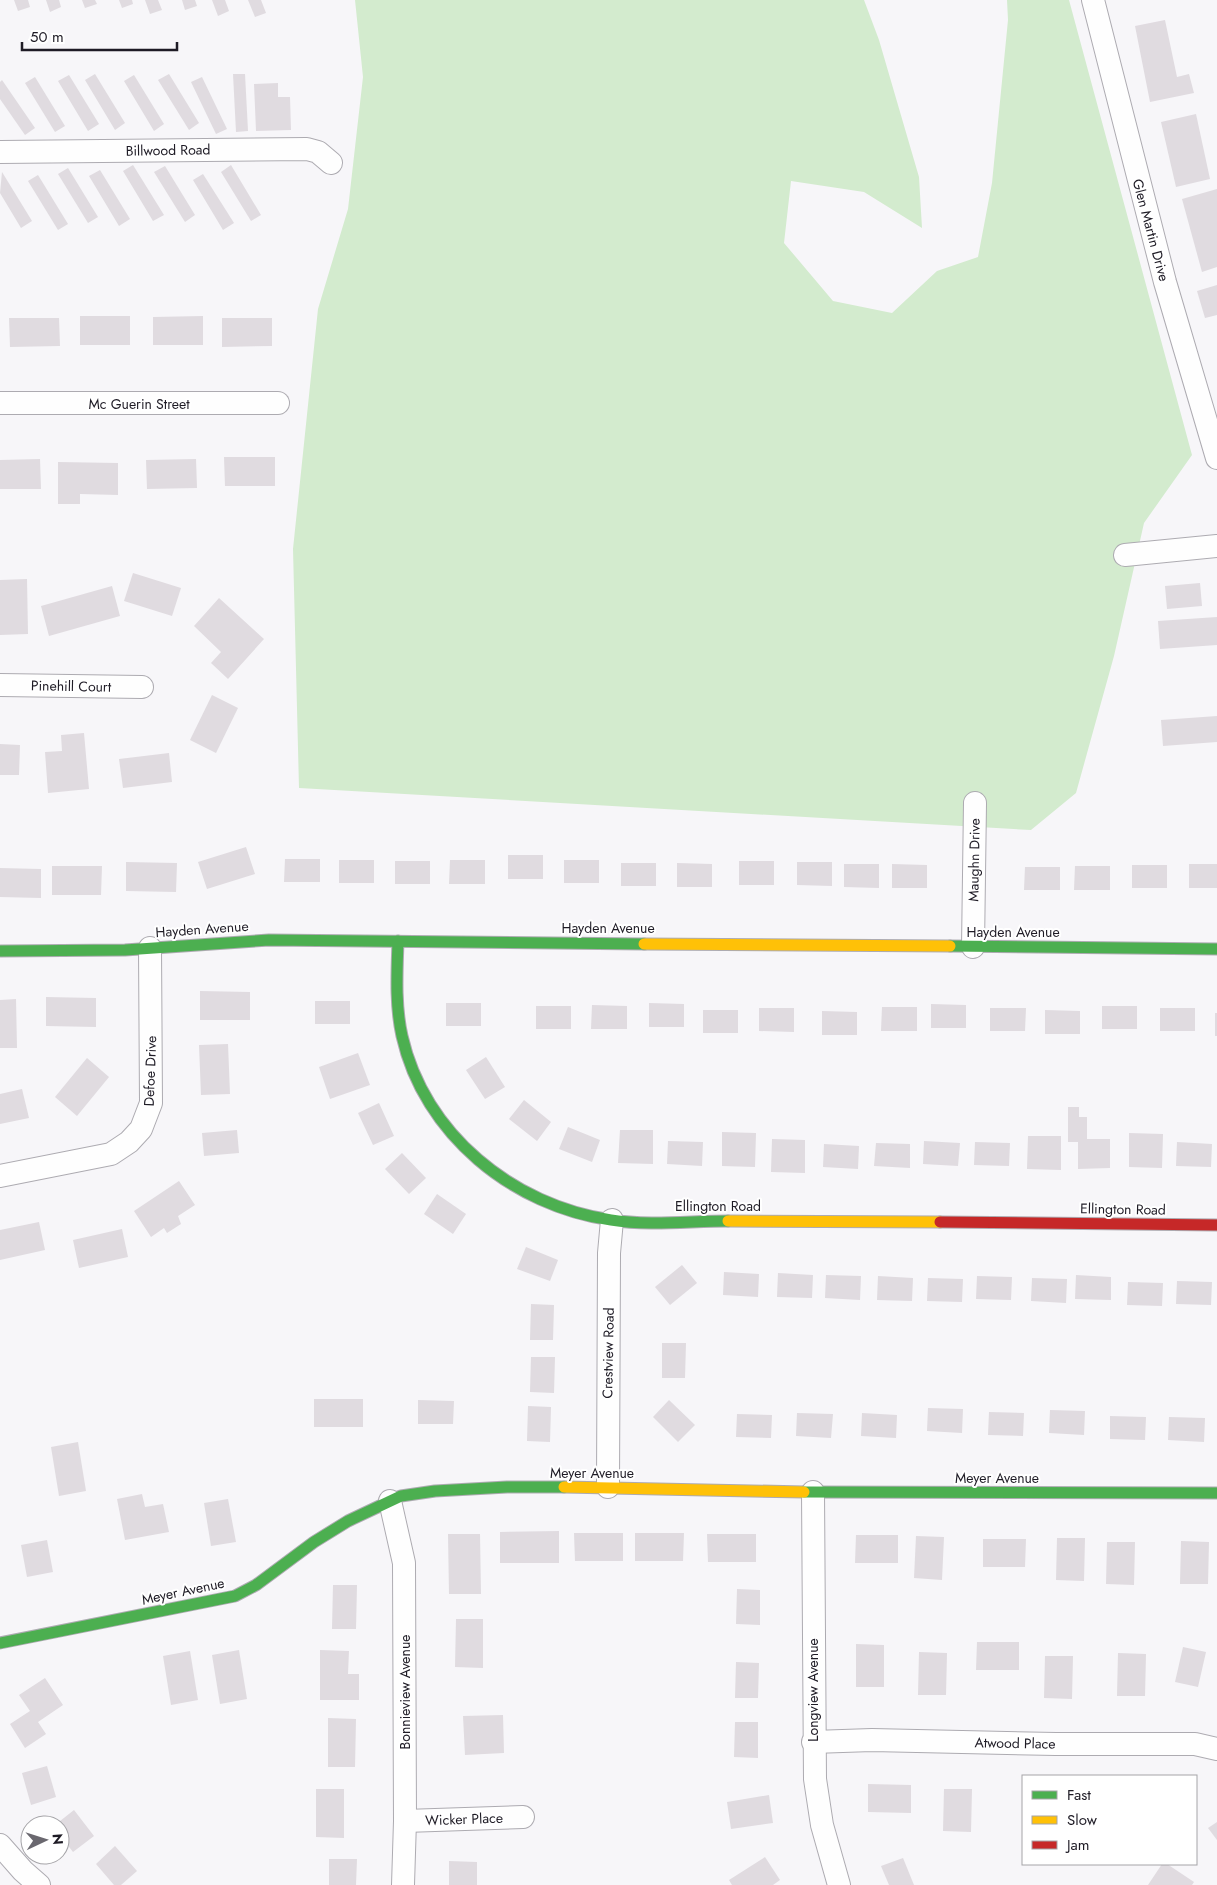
<svg xmlns="http://www.w3.org/2000/svg" width="1217" height="1885" font-family="Jost,sans-serif">
  <style>
    .green { fill: #d3ebce }
    .building { fill: #e0dbe0 }
    .lines { fill: none; stroke-linecap: round; stroke-linejoin: round }
    .street-casing { stroke: #adabb1; stroke-width: 24 }
    .fast-casing { stroke: #adabb1; stroke-width: 13 }
    .slow-casing { stroke: #adabb1; stroke-width: 13 }
    .jam-casing { stroke: #adabb1; stroke-width: 13 }
    .street { stroke: #fefefe; stroke-width: 22 }
    .fast { stroke: #4caf50; stroke-width: 11 }
    .slow { stroke: #ffc107; stroke-width: 11 }
    .jam { stroke: #c62828; stroke-width: 11 }
    .labels { text-anchor: middle; dominant-baseline: central; stroke-width: 4; stroke-linejoin: round; paint-order: stroke }
    .street-label { font-size: 14px; fill: #1e1b25; stroke: #fff }
  </style>
  <rect width="100%" height="100%" fill="#f7f6f9"/>
  <!-- green -->
  <polygon class="green" points="355,0 864,0 879,40 919,177 922,228 864,192 791,181 784,243 833,301 892,313 937,271 978,257 992,183 1008,20 1007,0 1069,0 1192,455 1144,523 1114,656 1076,793 1031,830 299,788 293,549 318,309 348,209 363,77"/>
  <!-- building -->
  <g class="building">
    <polygon points="14,0 28,0 30,7 18,11"/>
    <polygon points="46,0 59,0 61,7 50,12"/>
    <polygon points="82,0 95,0 97,4 85,8"/>
    <polygon points="119,0 132,0 133,4 122,8"/>
    <polygon points="145,0 158,0 162,10 150,14"/>
    <polygon points="182,0 195,0 197,6 185,10"/>
    <polygon points="212,0 225,0 229,11 218,16"/>
    <polygon points="248,0 261,0 266,13 255,17"/>
    <polygon points="1165,20 1177,77 1189,74 1194,93 1150,102 1135,26"/>
    <polygon points="95,74 125,123 115,130 85,80"/>
    <polygon points="169,74 199,123 189,130 158,80"/>
    <polygon points="233,74 245,74 248,131 236,132"/>
    <polygon points="69,75 99,124 88,131 58,81"/>
    <polygon points="134,75 164,124 154,131 124,81"/>
    <polygon points="35,77 65,126 55,132 25,83"/>
    <polygon points="202,77 227,129 216,134 191,82"/>
    <polygon points="2,80 35,128 25,135 0,99 0,82"/>
    <polygon points="278,83 278,97 290,97 291,130 256,131 254,84"/>
    <polygon points="1196,114 1210,179 1176,187 1161,122"/>
    <polygon points="133,165 164,215 153,221 123,171"/>
    <polygon points="231,165 261,215 251,221 221,172"/>
    <polygon points="165,166 195,215 185,222 154,172"/>
    <polygon points="68,168 98,217 88,223 58,174"/>
    <polygon points="100,170 130,219 119,226 89,176"/>
    <polygon points="2,172 32,221 21,228 0,193"/>
    <polygon points="203,174 234,223 223,230 193,180"/>
    <polygon points="38,175 68,224 58,230 28,181"/>
    <polygon points="1217,189 1217,267 1202,272 1182,199"/>
    <polygon points="1217,285 1217,315 1205,318 1197,291"/>
    <rect x="80" y="316" width="50" height="29"/>
    <polygon points="203,316 203,345 153,345 153,317"/>
    <polygon points="9,318 59,318 60,346 10,347"/>
    <polygon points="222,318 272,318 272,346 222,347"/>
    <polygon points="224,457 275,457 275,486 225,486"/>
    <polygon points="40,459 41,489 0,489 0,460"/>
    <polygon points="196,459 197,488 147,489 146,460"/>
    <polygon points="58,462 118,463 118,495 80,494 80,504 58,504"/>
    <polygon points="133,573 181,588 172,616 124,601"/>
    <polygon points="27,579 28,634 0,635 0,580"/>
    <polygon points="1200,583 1202,606 1167,609 1165,586"/>
    <polygon points="112,586 120,616 49,636 41,606"/>
    <polygon points="219,598 264,639 228,679 211,663 221,652 194,626"/>
    <polygon points="1217,617 1217,645 1160,649 1158,621"/>
    <polygon points="212,695 238,708 216,753 190,740"/>
    <polygon points="1217,716 1217,742 1163,746 1161,720"/>
    <polygon points="84,733 89,789 48,793 45,752 62,751 61,735"/>
    <polygon points="0,744 20,745 19,775 0,775"/>
    <polygon points="169,753 172,782 123,788 119,759"/>
    <polygon points="246,847 255,874 207,889 198,862"/>
    <rect x="508" y="855" width="35" height="24"/>
    <polygon points="285,859 320,859 320,882 284,882"/>
    <rect x="339" y="860" width="35" height="23"/>
    <polygon points="450,860 485,860 485,884 449,884"/>
    <rect x="564" y="860" width="35" height="23"/>
    <rect x="395" y="861" width="35" height="23"/>
    <rect x="739" y="861" width="35" height="24"/>
    <polygon points="126,862 177,863 176,892 126,891"/>
    <polygon points="797,862 832,862 832,886 797,885"/>
    <rect x="621" y="863" width="35" height="23"/>
    <polygon points="677,863 712,864 712,887 677,887"/>
    <polygon points="844,864 879,864 879,888 844,887"/>
    <polygon points="892,864 927,865 927,888 892,888"/>
    <rect x="1189" y="864" width="28" height="24"/>
    <rect x="1132" y="865" width="35" height="23"/>
    <polygon points="52,866 102,866 101,895 52,895"/>
    <polygon points="1075,866 1110,866 1110,890 1074,890"/>
    <polygon points="1025,867 1060,867 1060,890 1024,890"/>
    <polygon points="0,868 41,869 41,898 0,897"/>
    <polygon points="200,991 250,992 250,1020 200,1020"/>
    <polygon points="46,997 96,998 96,1027 46,1026"/>
    <polygon points="16,999 17,1048 0,1048 0,1000"/>
    <rect x="315" y="1001" width="35" height="23"/>
    <rect x="446" y="1003" width="35" height="23"/>
    <polygon points="649,1003 684,1004 684,1027 649,1027"/>
    <polygon points="931,1004 966,1005 966,1028 931,1028"/>
    <polygon points="592,1005 627,1006 627,1029 591,1029"/>
    <rect x="536" y="1006" width="35" height="23"/>
    <rect x="1102" y="1006" width="35" height="23"/>
    <polygon points="882,1007 917,1007 917,1031 881,1031"/>
    <polygon points="759,1008 794,1008 794,1032 759,1031"/>
    <polygon points="990,1008 1026,1008 1025,1031 990,1031"/>
    <rect x="1160" y="1008" width="35" height="23"/>
    <rect x="703" y="1010" width="35" height="23"/>
    <polygon points="1045,1010 1080,1011 1080,1034 1045,1034"/>
    <polygon points="822,1011 857,1012 857,1035 822,1035"/>
    <rect x="1215" y="1013" width="2" height="23"/>
    <polygon points="228,1044 230,1094 201,1095 199,1045"/>
    <polygon points="358,1053 370,1085 330,1099 319,1067"/>
    <polygon points="486,1057 505,1087 485,1099 466,1070"/>
    <polygon points="87,1058 109,1077 77,1116 55,1097"/>
    <polygon points="22,1089 29,1118 0,1124 0,1094"/>
    <polygon points="524,1100 551,1122 537,1141 509,1119"/>
    <polygon points="379,1103 394,1136 373,1145 358,1113"/>
    <polygon points="1068,1107 1079,1107 1079,1117 1087,1117 1087,1139 1110,1139 1110,1168 1078,1169 1078,1142 1068,1142"/>
    <polygon points="568,1127 600,1140 592,1162 559,1149"/>
    <polygon points="237,1130 239,1153 204,1156 202,1133"/>
    <polygon points="620,1130 653,1130 653,1164 618,1163"/>
    <polygon points="722,1132 756,1133 755,1167 722,1166"/>
    <polygon points="1129,1133 1163,1134 1162,1168 1129,1167"/>
    <polygon points="1028,1136 1061,1136 1061,1170 1027,1169"/>
    <polygon points="772,1139 805,1140 805,1173 771,1172"/>
    <polygon points="668,1141 703,1142 702,1166 667,1164"/>
    <polygon points="924,1141 960,1143 958,1166 923,1164"/>
    <polygon points="975,1142 1010,1143 1009,1166 974,1165"/>
    <polygon points="1177,1142 1212,1144 1211,1167 1176,1166"/>
    <polygon points="876,1143 910,1144 910,1168 874,1166"/>
    <polygon points="824,1144 859,1146 858,1169 823,1167"/>
    <polygon points="402,1153 426,1178 409,1194 385,1169"/>
    <polygon points="179,1181 195,1205 178,1216 181,1224 167,1233 164,1228 151,1237 134,1211"/>
    <polygon points="437,1194 466,1214 453,1234 424,1214"/>
    <polygon points="39,1222 45,1250 0,1260 0,1230"/>
    <polygon points="122,1229 128,1257 79,1268 73,1240"/>
    <polygon points="526,1247 558,1260 550,1281 517,1269"/>
    <polygon points="682,1265 697,1283 670,1305 655,1287"/>
    <polygon points="724,1272 759,1274 758,1297 723,1295"/>
    <polygon points="778,1273 813,1275 812,1298 777,1297"/>
    <polygon points="826,1275 861,1276 860,1300 825,1298"/>
    <polygon points="1076,1275 1111,1277 1111,1300 1075,1299"/>
    <polygon points="878,1276 913,1278 912,1301 877,1300"/>
    <polygon points="977,1276 1012,1277 1011,1300 976,1299"/>
    <polygon points="928,1278 963,1279 962,1302 927,1301"/>
    <polygon points="1032,1278 1067,1279 1066,1303 1031,1301"/>
    <polygon points="1177,1281 1212,1282 1211,1305 1176,1304"/>
    <polygon points="1128,1282 1163,1283 1162,1306 1127,1305"/>
    <polygon points="531,1304 554,1305 553,1340 530,1340"/>
    <polygon points="662,1343 686,1343 685,1378 662,1378"/>
    <polygon points="531,1357 555,1357 554,1393 530,1392"/>
    <rect x="314" y="1399" width="49" height="28"/>
    <polygon points="418,1400 454,1401 453,1424 418,1424"/>
    <polygon points="669,1400 695,1425 678,1442 653,1417"/>
    <polygon points="528,1406 551,1407 550,1442 527,1441"/>
    <polygon points="928,1408 963,1409 962,1433 927,1431"/>
    <polygon points="1050,1410 1085,1411 1084,1435 1049,1433"/>
    <polygon points="989,1412 1024,1413 1023,1436 988,1435"/>
    <polygon points="797,1413 833,1414 831,1438 796,1436"/>
    <polygon points="862,1413 897,1415 896,1438 861,1436"/>
    <polygon points="737,1414 772,1415 771,1438 736,1437"/>
    <polygon points="1110,1416 1146,1417 1145,1440 1110,1439"/>
    <polygon points="1169,1417 1205,1418 1204,1442 1168,1440"/>
    <polygon points="78,1442 86,1491 59,1496 51,1447"/>
    <polygon points="142,1494 145,1507 163,1504 169,1532 125,1540 117,1499"/>
    <polygon points="228,1499 236,1542 211,1546 204,1503"/>
    <polygon points="559,1531 559,1563 500,1563 500,1532"/>
    <polygon points="574,1533 623,1533 623,1561 575,1561"/>
    <polygon points="635,1533 684,1533 683,1561 635,1561"/>
    <polygon points="448,1534 480,1534 481,1594 449,1594"/>
    <polygon points="707,1534 756,1534 756,1562 708,1562"/>
    <polygon points="856,1535 898,1535 898,1563 855,1563"/>
    <polygon points="916,1536 944,1537 942,1580 914,1578"/>
    <polygon points="1057,1538 1085,1538 1084,1581 1056,1580"/>
    <polygon points="983,1539 1026,1539 1025,1567 983,1567"/>
    <polygon points="47,1540 53,1572 27,1577 21,1545"/>
    <polygon points="1181,1541 1209,1542 1208,1584 1180,1584"/>
    <polygon points="1107,1542 1135,1542 1134,1585 1106,1584"/>
    <polygon points="333,1585 357,1585 356,1629 332,1629"/>
    <polygon points="737,1589 760,1590 760,1625 736,1624"/>
    <polygon points="456,1619 483,1619 483,1668 455,1667"/>
    <polygon points="977,1642 1019,1642 1019,1670 976,1670"/>
    <polygon points="856,1644 884,1645 884,1687 856,1687"/>
    <polygon points="1183,1647 1206,1652 1198,1687 1175,1682"/>
    <polygon points="239,1650 247,1699 220,1704 212,1655"/>
    <polygon points="320,1650 349,1651 348,1674 359,1674 359,1700 320,1700"/>
    <polygon points="190,1651 198,1700 171,1705 163,1656"/>
    <polygon points="919,1652 947,1653 946,1695 918,1695"/>
    <polygon points="1118,1653 1146,1654 1145,1696 1117,1696"/>
    <polygon points="1045,1656 1073,1656 1072,1699 1044,1698"/>
    <polygon points="736,1662 759,1663 758,1698 735,1698"/>
    <polygon points="45,1678 63,1705 38,1722 46,1734 25,1748 10,1724 30,1711 19,1695"/>
    <polygon points="503,1715 504,1753 465,1755 463,1716"/>
    <polygon points="328,1718 356,1719 355,1767 328,1767"/>
    <polygon points="735,1722 758,1722 758,1758 734,1757"/>
    <polygon points="47,1766 56,1797 31,1805 22,1773"/>
    <polygon points="868,1784 911,1785 911,1813 868,1812"/>
    <polygon points="316,1789 344,1789 344,1838 316,1837"/>
    <polygon points="944,1789 972,1789 971,1832 943,1831"/>
    <polygon points="769,1795 773,1823 731,1829 727,1802"/>
    <polygon points="74,1810 94,1836 73,1852 60,1835 60,1825 55,1825"/>
    <polygon points="1217,1822 1217,1840 1208,1828"/>
    <polygon points="115,1846 137,1871 121,1885 114,1885 96,1864"/>
    <polygon points="765,1857 780,1880 773,1885 732,1885 729,1880"/>
    <polygon points="903,1858 914,1885 889,1885 881,1866"/>
    <polygon points="329,1859 357,1859 356,1885 329,1885"/>
    <polygon points="449,1861 477,1862 477,1885 449,1885"/>
    <polygon points="1162,1864 1167,1864 1194,1882 1192,1885 1148,1885"/>
  </g>
  <g class="lines">
    <!-- street casing -->
    <g class="street-casing">
      <g id="street">
        <polyline points="1093,0 1165,282 1217,458"/>
        <polyline points="0,152 307,149 318,152 331,163"/>
        <polyline points="0,403 278,403"/>
        <polyline points="1125,555 1217,546"/>
        <polyline points="0,685 142,687"/>
        <polyline points="973,947 975,803"/>
        <polyline points="0,1176 111,1154 129,1142 141,1129 151,1103 150,948"/>
        <polyline points="608,1487 609,1253 612,1220"/>
        <polyline points="813,1492 815,1779 822,1825 839,1885"/>
        <polyline points="390,1501 404,1563 405,1821 403,1885"/>
        <polyline points="813,1742 872,1740 1056,1744 1195,1744 1217,1749"/>
        <polyline points="405,1821 523,1817"/>
        <polyline points="0,1845 23,1871 39,1885"/>
      </g>
    </g>
    <!-- fast casing -->
    <g class="fast-casing">
      <g id="fast">
        <path d="M398,941C397,972 395,1005 402,1036C424,1134 513,1206 611,1220C649,1226 690,1221 728,1221"/>
        <polyline points="950,946 1217,949"/>
        <polyline points="0,951 125,950 269,940 644,944"/>
        <polyline points="804,1492 1217,1493"/>
        <polyline points="0,1643 235,1596 256,1585 314,1542 348,1521 401,1496 435,1491 507,1487 564,1487"/>
      </g>
    </g>
    <!-- slow casing -->
    <g class="slow-casing">
      <g id="slow">
        <polyline points="644,944 950,946"/>
        <polyline points="728,1221 940,1222"/>
        <polyline points="564,1487 804,1492"/>
      </g>
    </g>
    <!-- jam casing -->
    <g class="jam-casing">
      <polyline id="jam" points="940,1222 1217,1225"/>
    </g>
    <!-- street -->
    <use href="#street" class="street"/>
    <!-- fast -->
    <use href="#fast" class="fast"/>
    <!-- slow -->
    <use href="#slow" class="slow"/>
    <!-- jam -->
    <use href="#jam" class="jam"/>
  </g>
  <g class="labels">
    <!-- street labels -->
    <g class="street-label">
      <text transform="translate(168 150) rotate(-1)">Billwood Road</text>
      <text transform="translate(1151 230) rotate(75)">Glen Martin Drive</text>
      <text x="139" y="404">Mc Guerin Street</text>
      <text transform="translate(71 686) rotate(1)">Pinehill Court</text>
      <text transform="translate(974 860) rotate(-89)">Maughn Drive</text>
      <text x="608" y="928">Hayden Avenue</text>
      <text transform="translate(202 929) rotate(-4)">Hayden Avenue</text>
      <text x="1013" y="932">Hayden Avenue</text>
      <text transform="translate(150 1071) rotate(-88)">Defoe Drive</text>
      <text x="718" y="1206">Ellington Road</text>
      <text transform="translate(1123 1209) rotate(1)">Ellington Road</text>
      <text transform="translate(608 1353) rotate(-89)">Crestview Road</text>
      <text x="592" y="1473">Meyer Avenue</text>
      <text x="997" y="1478">Meyer Avenue</text>
      <text transform="translate(183 1591) rotate(-12)">Meyer Avenue</text>
      <text transform="translate(813 1690) rotate(-90)">Longview Avenue</text>
      <text transform="translate(405 1692) rotate(-90)">Bonnieview Avenue</text>
      <text transform="translate(1015 1743) rotate(1)">Atwood Place</text>
      <text transform="translate(464 1819) rotate(-2)">Wicker Place</text>
    </g>
  </g>
  <!-- legend -->
  <rect x="1022" y="1775" width="175" height="90" fill="#ffffff" stroke="#a5a4a8"/>
  <rect x="1032" y="1791" width="25" height="8" fill="#4caf50" stroke="#a5a4a8"/>
  <text x="1067" y="1800" font-size="15" fill="#1e1b25">Fast</text>
  <rect x="1032" y="1816" width="25" height="8" fill="#ffc107" stroke="#a5a4a8"/>
  <text x="1067" y="1825" font-size="15" fill="#1e1b25">Slow</text>
  <rect x="1032" y="1841" width="25" height="8" fill="#c62828" stroke="#a5a4a8"/>
  <text x="1067" y="1850" font-size="15" fill="#1e1b25">Jam</text>
  <!-- north arrow -->
  <g transform="translate(45 1840) rotate(86)"><circle r="24" fill="#ffffff" stroke="#a5a4a8"/>
  <path d="M0-4L9 19L0 12L-9 19Z" fill="#6a686f"/>
  <text y="-8" font-size="14" font-weight="bold" text-anchor="middle" fill="#1e1b25">N</text>
  </g>
  <!-- scale -->
  <path d="M22 42v8h155v-8" fill="none" stroke="#1e1b25" stroke-width="2.5"/>
  <text x="30" y="42" font-size="15" fill="#1e1b25" stroke="#ffffff" stroke-width="4" paint-order="stroke">50 m</text>
</svg>
